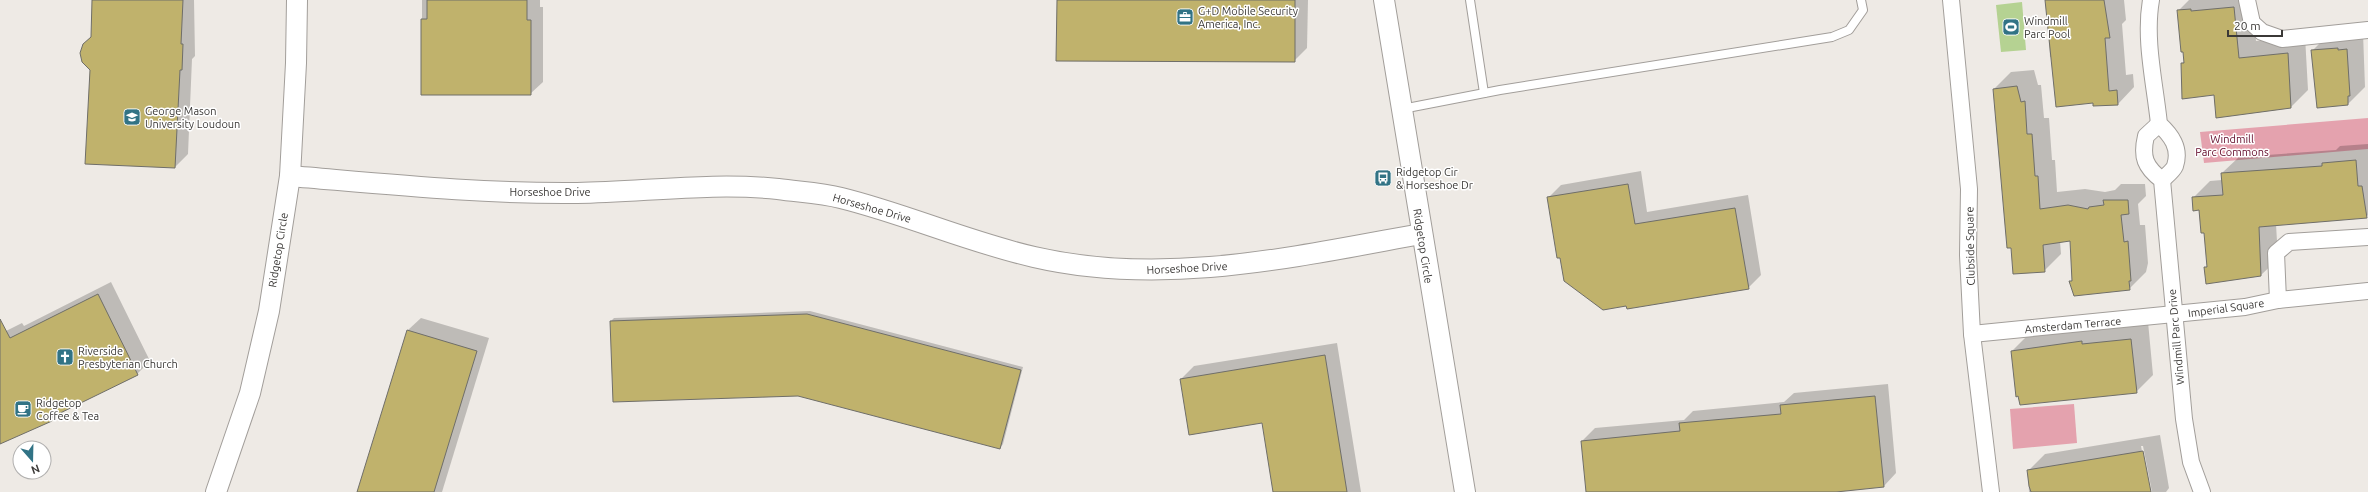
<svg xmlns="http://www.w3.org/2000/svg" width="2368" height="492" font-family="Ubuntu,sans-serif">
  <style>
    .green { fill: #e4a2ae }
    .water { fill: #b5d292 }
    .shadow { fill: #0003 }
    .building { fill: #c0b26c; stroke: #6f6e69 }
    .lines { fill: none; stroke-linecap: round; stroke-linejoin: round }
    .service-casing { stroke: #a29e9a; stroke-width: 10 }
    .minor-casing { stroke: #a29e9a; stroke-width: 18 }
    .tertiary-casing { stroke: #a29e9a; stroke-width: 22 }
    .service { stroke: #fff; stroke-width: 8 }
    .minor { stroke: #fff; stroke-width: 16 }
    .tertiary { stroke: #fff; stroke-width: 20 }
    .labels { text-anchor: middle; dominant-baseline: central; stroke-width: 3; stroke-linejoin: round; paint-order: stroke }
    .poi-label { font-size: 11px; fill: #3b3937; stroke: #fff; text-anchor: start }
    .park-label { font-size: 11px; fill: #620929; stroke: #fff }
    .street-label { font-size: 11px; fill: #3b3937; stroke: #fff }
  </style>
  <rect width="100%" height="100%" fill="#eeeae5"/>
  <!-- green -->
  <g class="green">
    <polygon points="2368,118 2368,149 2204,163 2200,132"/>
    <polygon points="2074,404 2077,443 2013,449 2010,409"/>
  </g>
  <!-- water -->
  <polygon class="water" points="2022,2 2026,50 2001,52 1996,5"/>
  <!-- shadow -->
  <g class="shadow">
    <polygon points="93,0 194,0 195,56 192,59 188,154 175,167 91,70 84,44 92,36"/>
    <polygon points="422,0 540,0 540,7 543,7 543,82 530,94 422,94"/>
    <polygon points="1058,0 1308,0 1307,48 1294,61"/>
    <polygon points="2046,0 2124,0 2126,20 2122,24 2126,75 2133,74 2134,87 2118,104 2094,102 2053,57 2050,57 2049,38 2051,36"/>
    <polygon points="2189,0 2252,0 2256,41 2305,36 2308,90 2291,107 2215,94 2182,63 2185,61 2178,11"/>
    <polygon points="2363,33 2365,87 2348,104 2312,51 2329,34"/>
    <polygon points="2034,70 2038,85 2041,85 2044,118 2049,118 2052,160 2055,160 2057,192 2085,189 2105,192 2115,190 2121,184 2145,184 2146,196 2138,204 2140,225 2145,225 2148,263 2146,272 2129,289 2071,281 2073,279 2071,240 2060,241 2061,254 2044,271 1994,89 2011,72"/>
    <polygon points="2368,144 2368,215 2366,217 2276,224 2278,259 2261,275 2206,267 2208,265 2205,232 2200,209 2193,198 2210,181 2222,180 2222,173 2239,157 2336,150 2340,146"/>
    <polygon points="1641,171 1647,212 1748,195 1761,275 1748,288 1627,305 1548,198 1561,185"/>
    <polygon points="111,282 150,361 137,374 57,414 51,420 0,442 0,334 22,323 24,326"/>
    <polygon points="810,311 1023,367 1003,444 1000,448 798,395 614,401 611,321 614,318"/>
    <polygon points="421,318 489,338 442,492 359,492 408,330"/>
    <polygon points="2148,322 2153,375 2136,392 2012,351 2029,334"/>
    <polygon points="1337,343 1361,492 1274,492 1263,422 1181,379 1194,366"/>
    <polygon points="1888,384 1896,473 1884,486 1826,492 1587,492 1582,441 1595,428 1684,420 1693,411 1784,402 1794,393"/>
    <polygon points="2160,435 2169,488 2166,492 2152,492 2143,446 2141,446 2150,492 2029,492 2028,471 2045,454"/>
  </g>
  <!-- building -->
  <g class="building">
    <polygon points="92,0 183,0 181,44 183,44 182,70 180,70 175,168 85,164 90,70 82,62 80,53 83,44 91,37"/>
    <polygon points="427,0 527,0 527,20 531,20 531,95 421,95 421,19 427,19"/>
    <polygon points="1057,0 1295,0 1295,62 1056,61"/>
    <polygon points="2045,0 2104,0 2110,38 2105,38 2109,91 2117,90 2118,105 2093,106 2093,103 2056,107"/>
    <polygon points="2234,7 2239,58 2288,53 2291,108 2216,118 2214,95 2182,99 2181,63 2184,63 2183,52 2181,52 2177,10 2191,9 2191,11"/>
    <polygon points="2338,48 2338,50 2347,49 2350,96 2348,96 2348,105 2317,108 2311,50"/>
    <polygon points="2017,86 2021,102 2025,101 2027,134 2032,134 2035,176 2038,176 2040,209 2068,205 2088,209 2089,207 2104,205 2103,200 2128,200 2129,214 2121,215 2124,242 2128,241 2131,281 2129,281 2130,290 2074,296 2069,281 2072,281 2070,241 2043,245 2045,272 2013,274 2011,248 2007,248 1993,89"/>
    <polygon points="2356,160 2358,186 2362,186 2367,218 2259,227 2261,276 2206,284 2204,267 2207,267 2204,233 2201,233 2199,210 2193,211 2192,197 2223,195 2221,173 2322,166 2322,163"/>
    <polygon points="1628,184 1635,224 1735,208 1749,289 1627,309 1626,306 1603,310 1564,281 1560,258 1557,258 1547,197"/>
    <polygon points="98,294 138,375 50,418 52,421 0,444 0,319 10,338"/>
    <polygon points="807,314 1021,370 1000,449 798,396 613,402 610,321"/>
    <polygon points="407,330 477,351 451,436 434,492 357,492"/>
    <polygon points="2131,339 2137,393 2020,405 2018,396 2016,397 2011,351 2082,341 2082,344"/>
    <polygon points="1325,355 1347,492 1273,492 1262,423 1189,435 1180,379"/>
    <polygon points="1875,396 1884,487 1836,492 1586,492 1581,441 1680,431 1679,423 1781,414 1780,405"/>
    <polygon points="2143,451 2151,492 2031,492 2029,486 2027,470"/>
  </g>
  <g class="lines">
    <!-- service casing -->
    <g class="service-casing">
      <g id="service">
        <polyline points="1470,0 1484,93"/>
        <polyline points="1402,109 1500,90 1832,37 1849,30 1863,10 1861,0"/>
      </g>
    </g>
    <!-- minor casing -->
    <g class="minor-casing">
      <g id="minor">
        <polyline points="1951,0 1969,189 1968,255 1972,334 1991,492"/>
        <path d="M2151,0C2144,40 2155,84 2159,124C2171,135 2181,148 2175,166C2173,171 2166,176 2162,180"/>
        <polyline points="2247,0 2252,23 2262,32 2282,39 2368,30"/>
        <path d="M2159,124L2146,136C2141,157 2145,167 2162,180L2184,419L2191,462L2202,492"/>
        <polyline points="2278,300 2276,253 2289,242 2368,237"/>
        <polyline points="1972,334 2245,307 2278,300 2368,291"/>
      </g>
    </g>
    <!-- tertiary casing -->
    <g class="tertiary-casing">
      <g id="tertiary">
        <polyline points="1384,0 1465,492"/>
        <path d="M290,176C386,184 481,194 577,193C644,192 712,182 778,189C799,192 821,193 841,198C906,214 968,242 1034,257C1163,287 1294,257 1421,234"/>
        <polyline points="216,492 250,393 269,311 290,176 296,63 297,0"/>
      </g>
    </g>
    <!-- service -->
    <use href="#service" class="service"/>
    <!-- minor -->
    <use href="#minor" class="minor"/>
    <!-- tertiary -->
    <use href="#tertiary" class="tertiary"/>
  </g>
  <!-- icons -->
  <defs>
    <g id="office-square" transform="scale(0.9)"><rect x="-9" y="-9" width="18" height="18" rx="4" fill="#317385" stroke="#fff"/><path d="M-6-3h4V-5.5h4V-3h4V5H-6ZM-1-4.5V-3h2v-1.5ZM-6 0V1H6V0Z" fill="#fff"/></g>
    <g id="stadium-square" transform="scale(0.9)"><rect x="-9" y="-9" width="18" height="18" rx="4" fill="#317385" stroke="#fff"/><path d="M0-5a6.5 5 0 1 0 0 10a6.5 5 0 1 0 0-10ZM-3.5-1.8h7v3.6h-7Z" fill="#fff"/></g>
    <g id="university-square" transform="scale(0.9)"><rect x="-9" y="-9" width="18" height="18" rx="4" fill="#317385" stroke="#fff"/><path d="M0-5L7-2L0 1L-7-2ZM-4 1L0 2.5L4 1V4Q0 6-4 4Z" fill="#fff"/></g>
    <g id="bus-square" transform="scale(0.9)"><rect x="-9" y="-9" width="18" height="18" rx="4" fill="#317385" stroke="#fff"/><path d="M-5-6H5V4H4V6H2V4H-2V6H-4V4H-5ZM-3.5-4V0h7V-4ZM-3.5 1.2v1.5H-2V1.2ZM2 1.2v1.5H3.5V1.2Z" fill="#fff"/></g>
    <g id="church-square" transform="scale(0.9)"><rect x="-9" y="-9" width="18" height="18" rx="4" fill="#317385" stroke="#fff"/><path d="M-1.2-6h2.4v3.5h3.3v2.4h-3.3V6h-2.4V-.1h-3.3v-2.4h3.3Z" fill="#fff"/></g>
    <g id="cafe-square" transform="scale(0.9)"><rect x="-9" y="-9" width="18" height="18" rx="4" fill="#317385" stroke="#fff"/><path d="M-5.5-4.5H6V0H3Q3 3.5 0 3.5H-2.5Q-5.5 3.5-5.5 0ZM3-3.2v2h1.7v-2ZM-6 4.5H4V6H-6Z" fill="#fff"/></g>
  </defs>
  <g fill-rule="evenodd">
    <use href="#office-square" x="1185" y="17"/>
    <use href="#stadium-square" x="2011" y="27"/>
    <use href="#university-square" x="132" y="117"/>
    <use href="#bus-square" x="1383" y="178"/>
    <use href="#church-square" x="65" y="357"/>
    <use href="#cafe-square" x="23" y="409"/>
  </g>
  <g class="labels">
    <!-- poi labels -->
    <g class="poi-label">
      <text x="1198" y="11">G+D Mobile Security<tspan x="1198" dy="13">America, Inc.</tspan></text>
      <text x="2024" y="21">Windmill<tspan x="2024" dy="13">Parc Pool</tspan></text>
      <text x="145" y="111">George Mason<tspan x="145" dy="13">University Loudoun</tspan></text>
      <text x="1396" y="172">Ridgetop Cir<tspan x="1396" dy="13">&amp; Horseshoe Dr</tspan></text>
      <text x="78" y="351">Riverside<tspan x="78" dy="13">Presbyterian Church</tspan></text>
      <text x="36" y="403">Ridgetop<tspan x="36" dy="13">Coffee &amp; Tea</tspan></text>
    </g>
    <!-- park labels -->
    <g class="park-label">
      <text x="2232" y="139">Windmill<tspan x="2232" dy="13">Parc Commons</tspan></text>
    </g>
    <!-- street labels -->
    <g class="street-label">
      <text x="550" y="192">Horseshoe Drive</text>
      <text transform="translate(872 208) rotate(16)">Horseshoe Drive</text>
      <text transform="translate(1423 246) rotate(81)">Ridgetop Circle</text>
      <text transform="translate(1970 246) rotate(-91)">Clubside Square</text>
      <text transform="translate(278 250) rotate(-81)">Ridgetop Circle</text>
      <text transform="translate(1187 268) rotate(-3)">Horseshoe Drive</text>
      <text transform="translate(2226 308) rotate(-8)">Imperial Square</text>
      <text transform="translate(2073 325) rotate(-5)">Amsterdam Terrace</text>
      <text transform="translate(2176 337) rotate(-95)">Windmill Parc Drive</text>
    </g>
  </g>
  <!-- north arrow -->
  <g transform="translate(32 460) rotate(160)"><circle r="19" fill="#ffffff" stroke="#b1b0af"/>
  <path d="M0-3L7 15L0 10L-7 15Z" fill="#317385"/>
  <text y="-6" font-size="11" font-weight="bold" text-anchor="middle" fill="#3b3937">N</text>
  </g>
  <!-- scale -->
  <path d="M2228 30v6h54v-6" fill="none" stroke="#3b3937" stroke-width="2"/>
  <text x="2234" y="30" font-size="12" fill="#3b3937" stroke="#ffffff" stroke-width="3" paint-order="stroke">20 m</text>
</svg>
